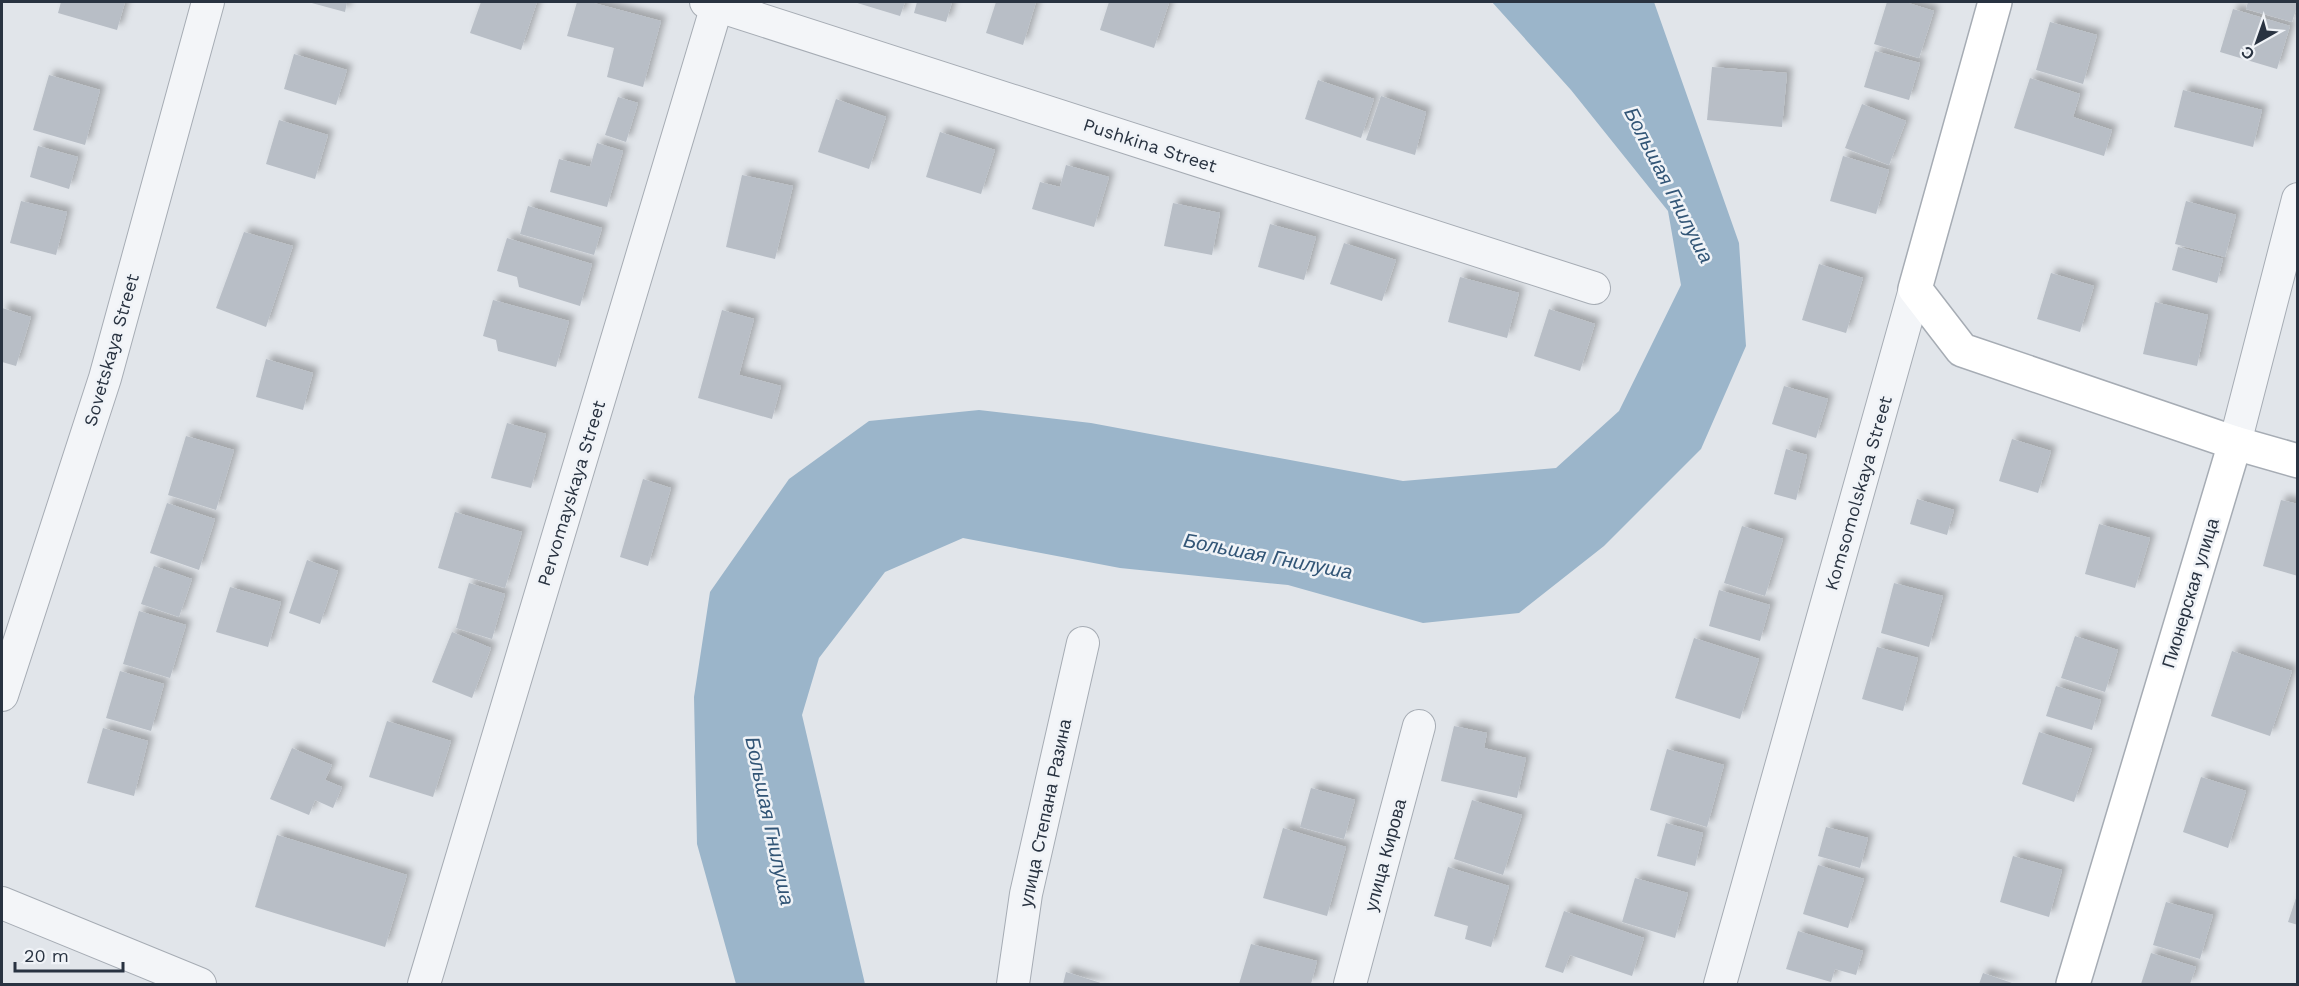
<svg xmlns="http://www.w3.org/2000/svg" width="2299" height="986" font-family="'Work Sans',sans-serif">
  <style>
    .water { fill: #9bb5ca }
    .building { fill: #b8bec6; filter: url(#shadow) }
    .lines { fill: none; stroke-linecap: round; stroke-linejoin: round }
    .street-casing { stroke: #a6acb4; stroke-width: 34 }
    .secondary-casing { stroke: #a6acb4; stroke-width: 36 }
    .street { stroke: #f3f5f8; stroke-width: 32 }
    .secondary { stroke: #fff; stroke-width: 33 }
    .labels { text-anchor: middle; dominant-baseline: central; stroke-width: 5; stroke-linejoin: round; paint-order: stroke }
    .street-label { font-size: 18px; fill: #293341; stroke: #f0f3f7 }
    .water-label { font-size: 20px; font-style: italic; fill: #325576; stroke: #f0f3f7 }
  </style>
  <defs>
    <filter id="shadow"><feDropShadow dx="5.5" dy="-5.5" stdDeviation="3" flood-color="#0004"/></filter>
  </defs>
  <rect width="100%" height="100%" fill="#e1e5ea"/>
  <!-- water -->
  <polygon class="water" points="1492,2 1654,2 1739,243 1746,346 1701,449 1604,546 1519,613 1423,623 1288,585 1120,568 963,538 885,572 819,658 802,715 865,984 736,984 697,844 694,697 710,592 789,479 869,421 979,410 1091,423 1403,481 1556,468 1619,411 1681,285 1668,211 1571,90"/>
  <!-- building -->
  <g class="building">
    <polygon points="61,2 125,2 117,30 58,13"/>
    <polygon points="308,2 347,2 345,12"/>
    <polygon points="481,2 537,2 521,50 470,33"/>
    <polygon points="577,2 590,2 661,21 643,87 607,77 614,48 567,36"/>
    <polygon points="854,2 905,2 900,16"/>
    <polygon points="917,2 952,2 946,22 914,13"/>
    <polygon points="996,2 1036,2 1023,45 986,33"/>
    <polygon points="1109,2 1169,3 1154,48 1100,30"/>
    <polygon points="1887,2 1905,2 1934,11 1919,58 1874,44"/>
    <polygon points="2248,2 2298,2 2298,3 2292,22 2246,9"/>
    <polygon points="2233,9 2290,26 2277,69 2220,52"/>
    <polygon points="2050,22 2097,35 2083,84 2036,70"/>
    <polygon points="1875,51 1920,63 1909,100 1864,87"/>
    <polygon points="294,54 347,70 336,105 284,89"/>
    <polygon points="1712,67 1787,73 1782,127 1707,120"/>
    <polygon points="49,75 100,90 85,145 33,130"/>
    <polygon points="2030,78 2080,94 2073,117 2112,130 2104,156 2014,128"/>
    <polygon points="1318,80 1374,99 1361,138 1305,119"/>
    <polygon points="2183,90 2262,110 2253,147 2174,127"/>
    <polygon points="1381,96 1426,112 1415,155 1366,140"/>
    <polygon points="618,97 638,103 626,142 605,135"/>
    <polygon points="836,99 886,117 869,169 818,152"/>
    <polygon points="1862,104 1906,121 1889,165 1845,148"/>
    <polygon points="279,120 328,135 315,179 266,164"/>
    <polygon points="940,132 995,150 981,194 926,177"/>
    <polygon points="597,143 623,151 607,207 550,192 559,159 590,167"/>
    <polygon points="38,146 78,157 69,189 30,177"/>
    <polygon points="1843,156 1889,170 1876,214 1830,201"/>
    <polygon points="1066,165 1109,177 1094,227 1032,209 1040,182 1060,187"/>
    <polygon points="742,175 793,186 775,259 726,247"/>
    <polygon points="21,201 67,212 56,255 10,243"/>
    <polygon points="2186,201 2236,215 2225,257 2175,244"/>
    <polygon points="1173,203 1220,213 1212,255 1164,246"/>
    <polygon points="528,206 602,228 594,255 520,234"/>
    <polygon points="1270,224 1316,237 1304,280 1258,267"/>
    <polygon points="244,232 293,246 266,327 216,308"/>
    <polygon points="507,238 592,264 580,306 519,287 517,277 497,271"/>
    <polygon points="1344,243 1396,260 1382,301 1330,284"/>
    <polygon points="2178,247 2223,259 2217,283 2172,270"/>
    <polygon points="1819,264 1863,278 1846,333 1802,320"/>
    <polygon points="2051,273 2094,286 2080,332 2037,319"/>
    <polygon points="1460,277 1519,293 1507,338 1448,322"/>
    <polygon points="493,300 569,321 556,367 498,351 496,340 483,336"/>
    <polygon points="2155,302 2208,315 2197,366 2143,354"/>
    <polygon points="2,308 31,317 16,366 2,362"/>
    <polygon points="1549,309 1595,324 1580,371 1534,356"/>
    <polygon points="722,310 754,319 739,375 781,386 772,419 698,398"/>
    <polygon points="266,359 313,373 303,410 256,397"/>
    <polygon points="1784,386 1828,399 1816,438 1772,424"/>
    <polygon points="507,423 546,434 531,488 491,478"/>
    <polygon points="186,436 234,450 216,510 168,495"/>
    <polygon points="2012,439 2051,451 2038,493 1999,481"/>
    <polygon points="1786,449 1807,455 1796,500 1774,494"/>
    <polygon points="643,479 671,488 648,566 620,557"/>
    <polygon points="1917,499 1954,510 1947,535 1910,524"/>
    <polygon points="2281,500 2298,504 2298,576 2263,566"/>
    <polygon points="167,503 215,519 199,570 150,553"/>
    <polygon points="455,512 522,532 505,588 438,568"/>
    <polygon points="2099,524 2150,538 2135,588 2085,574"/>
    <polygon points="1742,526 1783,539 1765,596 1724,583"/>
    <polygon points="307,560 338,571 320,624 289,613"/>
    <polygon points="154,566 192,579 179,617 141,604"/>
    <polygon points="469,583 505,594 492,639 456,628"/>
    <polygon points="1894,583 1943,596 1929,647 1881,633"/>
    <polygon points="230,587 281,602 268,647 216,632"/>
    <polygon points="1719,590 1770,605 1760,641 1709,626"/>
    <polygon points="139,611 186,625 170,678 123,664"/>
    <polygon points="452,632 491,648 472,698 432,682"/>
    <polygon points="2075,636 2118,650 2105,692 2061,678"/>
    <polygon points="1694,638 1759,659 1740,719 1675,698"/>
    <polygon points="1877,647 1918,658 1903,711 1862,699"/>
    <polygon points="2232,651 2292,671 2270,736 2211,716"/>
    <polygon points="120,671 164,684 151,731 106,718"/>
    <polygon points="2056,686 2101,700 2092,730 2046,716"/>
    <polygon points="387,721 451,741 433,797 369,777"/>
    <polygon points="1454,726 1487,733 1484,748 1526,758 1517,798 1441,781"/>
    <polygon points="103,728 148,741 134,796 87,783"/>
    <polygon points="2039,732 2092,749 2074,802 2022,784"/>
    <polygon points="292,748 332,765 325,780 342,787 333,808 315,800 309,815 270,799"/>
    <polygon points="1667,749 1724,765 1707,827 1650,810"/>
    <polygon points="2201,777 2246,791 2228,848 2183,832"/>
    <polygon points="1311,788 1355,800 1344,839 1300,827"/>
    <polygon points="1472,800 1522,815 1503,875 1454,859"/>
    <polygon points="1666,823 1703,833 1695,866 1657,856"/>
    <polygon points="1826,827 1868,838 1860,868 1818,856"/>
    <polygon points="1283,828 1346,847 1327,916 1263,898"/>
    <polygon points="277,835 407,875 385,947 255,907"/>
    <polygon points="2013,856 2062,870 2049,917 2000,902"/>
    <polygon points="1818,865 1864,879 1848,928 1803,914"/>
    <polygon points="1448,867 1509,886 1491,947 1465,939 1468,926 1434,916"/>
    <polygon points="1635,878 1688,893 1675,938 1622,922"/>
    <polygon points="2298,892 2298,925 2288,922"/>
    <polygon points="2166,902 2213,915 2200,959 2153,945"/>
    <polygon points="1564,911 1644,938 1632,976 1570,955 1563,973 1545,967"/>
    <polygon points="1798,931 1863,951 1856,975 1835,969 1831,982 1786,969"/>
    <polygon points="1251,944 1317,961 1311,984 1239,984"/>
    <polygon points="2151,953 2196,967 2190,984 2141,984"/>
    <polygon points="1066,972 1104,984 1063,984"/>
    <polygon points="1983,973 2015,984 1979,984"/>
  </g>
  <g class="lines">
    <!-- street casing -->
    <g class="street-casing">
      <g id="street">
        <polyline points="706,2 1594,288"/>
        <polyline points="2235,443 2298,199"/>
        <polyline points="2,695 105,378 208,2"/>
        <polyline points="2,903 200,984"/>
        <polyline points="424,984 718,2"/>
        <polyline points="1013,984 1026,894 1083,643"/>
        <polyline points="1350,984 1419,726"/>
        <polyline points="1720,984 1915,289"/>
      </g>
    </g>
    <!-- secondary casing -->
    <g class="secondary-casing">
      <g id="secondary">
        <polyline points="1995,2 1915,289 1962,350 2235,443 2298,461"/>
        <polyline points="2073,984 2235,443"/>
      </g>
    </g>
    <!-- street -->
    <use href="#street" class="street"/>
    <!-- secondary -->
    <use href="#secondary" class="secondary"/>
  </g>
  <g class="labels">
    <!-- street labels -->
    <g class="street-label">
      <text transform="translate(1150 145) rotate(18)">Pushkina Street</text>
      <text transform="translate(111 350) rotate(-74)">Sovetskaya Street</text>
      <text transform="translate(571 493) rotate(-73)">Pervomayskaya Street</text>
      <text transform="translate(1858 493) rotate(-74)">Komsomolskaya Street</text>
      <text transform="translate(2190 593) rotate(-73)">Пионерская улица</text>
      <text transform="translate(1045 813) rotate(-78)">улица Степана Разина</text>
      <text transform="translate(1385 855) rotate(-75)">улица Кирова</text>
    </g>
    <!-- water labels -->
    <g class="water-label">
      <text transform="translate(1669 185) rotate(63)">Большая Гнилуша</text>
      <text transform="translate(1268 556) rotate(11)">Большая Гнилуша</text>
      <text transform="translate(770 821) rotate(78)">Большая Гнилуша</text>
    </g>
  </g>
  <!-- border -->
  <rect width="2299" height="986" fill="none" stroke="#293341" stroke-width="6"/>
  <!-- north arrow -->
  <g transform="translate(2257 42) rotate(220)" stroke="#f0f3f7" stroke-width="4.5" paint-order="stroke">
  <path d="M0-4.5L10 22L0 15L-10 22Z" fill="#293341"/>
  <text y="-9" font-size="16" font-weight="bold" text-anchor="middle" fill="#293341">С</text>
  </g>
  <!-- scale -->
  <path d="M15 962v9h108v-9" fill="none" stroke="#293341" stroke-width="3"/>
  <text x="24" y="962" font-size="18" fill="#293341" stroke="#f0f3f7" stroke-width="4.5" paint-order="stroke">20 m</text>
</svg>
